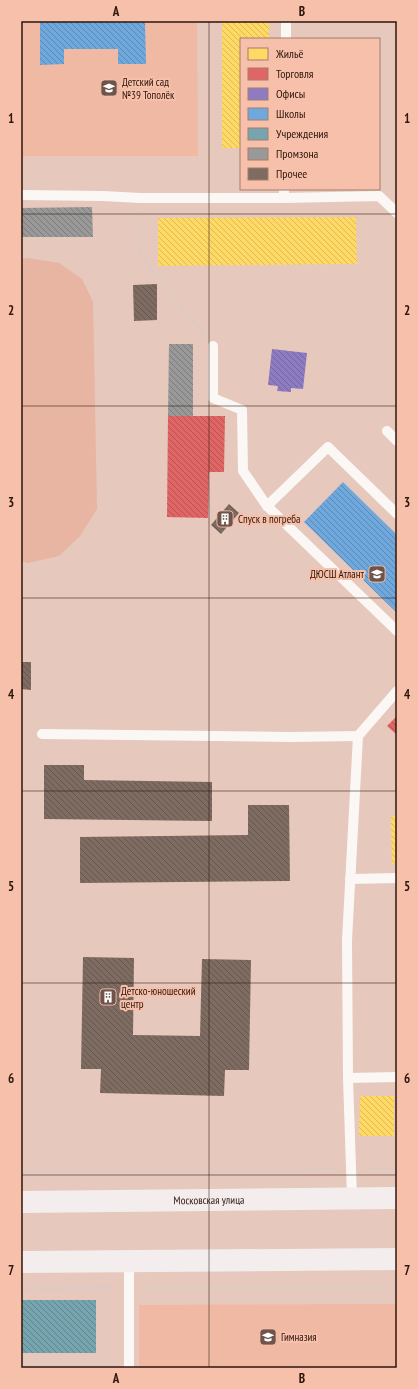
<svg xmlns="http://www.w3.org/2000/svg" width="418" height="1389" font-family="'PT Sans Narrow',sans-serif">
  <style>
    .built { fill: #f0b9a4 }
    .green { fill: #e7b5a1 }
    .homes { fill: url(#homes-back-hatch) }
    .shops { fill: url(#shops-back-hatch) }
    .offices { fill: url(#offices-back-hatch) }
    .schools { fill: url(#schools-back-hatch) }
    .public { fill: url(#public-back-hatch) }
    .industry { fill: url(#industry-back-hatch) }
    .building { fill: url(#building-back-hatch) }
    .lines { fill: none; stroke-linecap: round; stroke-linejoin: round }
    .path { stroke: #d5cbc7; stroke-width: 2.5; stroke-dasharray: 2 2; stroke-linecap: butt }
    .service { stroke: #fbf7f5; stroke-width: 10 }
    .secondary { stroke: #f4eded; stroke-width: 22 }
    .grid { fill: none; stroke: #2e160c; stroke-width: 1; stroke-opacity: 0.55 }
    .labels { text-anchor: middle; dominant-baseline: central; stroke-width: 4; stroke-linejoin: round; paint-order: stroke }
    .poi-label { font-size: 11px; fill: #2e160c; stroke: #f7c0ab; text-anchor: start }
    .street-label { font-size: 11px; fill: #2e160c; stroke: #f7c0ab }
    .neatline { fill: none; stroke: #2e160c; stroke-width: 1.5 }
    .grid-label { font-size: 13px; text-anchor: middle; font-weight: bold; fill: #2e160c }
  </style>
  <defs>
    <pattern id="homes-back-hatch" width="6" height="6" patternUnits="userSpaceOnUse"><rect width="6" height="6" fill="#ffd966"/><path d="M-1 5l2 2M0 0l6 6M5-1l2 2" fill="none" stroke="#dbba57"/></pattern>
    <pattern id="shops-back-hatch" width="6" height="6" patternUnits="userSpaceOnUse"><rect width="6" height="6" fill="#e06666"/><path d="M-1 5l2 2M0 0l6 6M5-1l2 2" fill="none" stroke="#b65352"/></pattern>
    <pattern id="offices-back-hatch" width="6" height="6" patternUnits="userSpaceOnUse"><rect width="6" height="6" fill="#8e7cc3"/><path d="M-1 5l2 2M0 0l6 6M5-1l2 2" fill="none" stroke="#74659d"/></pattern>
    <pattern id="schools-back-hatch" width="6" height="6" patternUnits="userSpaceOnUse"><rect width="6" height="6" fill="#6fa8dc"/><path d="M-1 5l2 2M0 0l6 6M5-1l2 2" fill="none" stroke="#5c88b1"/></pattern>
    <pattern id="public-back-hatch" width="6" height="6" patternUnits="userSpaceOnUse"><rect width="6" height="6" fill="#76a5af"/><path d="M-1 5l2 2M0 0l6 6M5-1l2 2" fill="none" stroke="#61858d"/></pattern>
    <pattern id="industry-back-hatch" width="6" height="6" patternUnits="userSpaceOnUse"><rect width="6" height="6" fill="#999"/><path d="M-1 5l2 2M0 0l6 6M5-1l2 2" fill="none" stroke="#7d7c7b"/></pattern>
    <pattern id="building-back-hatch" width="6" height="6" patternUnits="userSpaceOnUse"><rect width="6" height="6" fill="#7e6b61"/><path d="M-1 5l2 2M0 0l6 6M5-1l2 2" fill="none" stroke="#68574e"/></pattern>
  </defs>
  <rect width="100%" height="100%" fill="#e6c8bc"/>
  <!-- built -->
  <g class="built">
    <polygon points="21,21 197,21 198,156 21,156"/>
    <polygon points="397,1304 397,1368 139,1368 139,1305"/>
  </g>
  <!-- green -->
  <polygon class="green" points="28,258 59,263 82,279 93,302 97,509 80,536 59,556 28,563 21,561 21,259"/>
  <!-- homes -->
  <g class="homes">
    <polygon points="222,21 269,21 269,39 241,39 241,148 222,148"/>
    <polygon points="356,217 357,264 158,266 158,218"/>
    <polygon points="391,816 397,816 397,863 392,864"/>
    <polygon points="360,1096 394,1096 394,1136 359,1136"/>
  </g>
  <!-- shops -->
  <g class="shops">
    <polygon points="168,416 225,416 224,472 209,472 208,518 167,517"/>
    <polygon points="397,716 397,735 387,726"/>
  </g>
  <!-- offices -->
  <polygon class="offices" points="272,349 307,353 303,389 291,388 291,392 277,391 278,386 268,385"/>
  <!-- schools -->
  <g class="schools">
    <polygon points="40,21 145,21 146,64 118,64 118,49 64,49 64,64 40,65"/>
    <polygon points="343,482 397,535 397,613 304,522"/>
  </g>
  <!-- public -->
  <rect class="public" x="21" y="1300" width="75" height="53"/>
  <!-- industry -->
  <g class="industry">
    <polygon points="92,207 93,237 21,237 21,208"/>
    <polygon points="169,344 193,344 193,416 168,416"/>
  </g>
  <!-- building -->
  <g class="building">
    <polygon points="157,284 157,320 134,321 133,285"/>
    <polygon points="229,504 239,513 221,534 211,525"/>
    <polygon points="21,662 31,662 31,690 21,689"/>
    <polygon points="44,765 84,765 84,780 212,782 212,821 44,819"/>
    <polygon points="248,805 289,805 290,881 80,883 80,837 248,835"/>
    <polygon points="83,957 134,958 133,1035 200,1036 202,959 251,960 249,1070 225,1070 224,1096 100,1093 101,1069 81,1069"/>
  </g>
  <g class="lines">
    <!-- path -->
    <g class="path">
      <polyline points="139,214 139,252 203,333"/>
      <polyline points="368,1169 397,1169"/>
      <polyline points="21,1171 266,1171 335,1169"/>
      <polyline points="145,1286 397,1286"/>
      <polyline points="21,1290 112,1287"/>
    </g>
    <!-- service -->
    <g class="service">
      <polyline points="286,39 286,21"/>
      <polyline points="284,189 284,198 379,196 397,213"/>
      <polyline points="21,195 103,196 140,198 284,198"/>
      <polyline points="213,346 213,398 242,410 243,471 267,506"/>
      <polyline points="387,431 397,441"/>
      <polyline points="397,514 328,447 267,506 397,631"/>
      <polyline points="42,734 290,737 358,736"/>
      <polyline points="350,879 397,878"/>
      <polyline points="348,1078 397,1077"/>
      <polyline points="352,1198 348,1078 347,940 358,736 397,691"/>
      <polyline points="129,1262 129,1368"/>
    </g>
    <!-- secondary -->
    <g class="secondary">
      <path id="s1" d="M21,1202L397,1198"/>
      <polyline points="21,1262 397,1259"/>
    </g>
  </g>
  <!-- grid -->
  <path class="grid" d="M209,21V1368M21,214H397M21,406H397M21,598H397M21,791H397M21,983H397M21,1175H397"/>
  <!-- icons -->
  <defs>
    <g id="school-square" transform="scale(0.9)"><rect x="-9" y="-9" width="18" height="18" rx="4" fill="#6e544a" stroke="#f7c0ab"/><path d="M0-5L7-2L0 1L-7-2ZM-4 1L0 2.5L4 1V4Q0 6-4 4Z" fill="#fff"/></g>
    <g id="building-square" transform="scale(0.9)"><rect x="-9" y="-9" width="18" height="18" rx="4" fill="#6e544a" stroke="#f7c0ab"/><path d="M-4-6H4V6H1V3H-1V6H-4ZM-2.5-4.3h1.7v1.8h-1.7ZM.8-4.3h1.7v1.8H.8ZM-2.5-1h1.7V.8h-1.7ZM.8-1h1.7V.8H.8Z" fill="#fff"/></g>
  </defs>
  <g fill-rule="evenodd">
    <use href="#school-square" x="109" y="88"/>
    <use href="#building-square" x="225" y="519"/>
    <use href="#school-square" x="377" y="574"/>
    <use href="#building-square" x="108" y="997"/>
    <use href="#school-square" x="268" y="1337"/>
  </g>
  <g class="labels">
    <!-- poi labels -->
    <g class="poi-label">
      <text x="122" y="82">Детский сад<tspan x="122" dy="13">№39 Тополёк</tspan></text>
      <text x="238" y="519">Спуск в погреба</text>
      <text x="364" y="574" text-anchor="end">ДЮСШ Атлант</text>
      <text x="121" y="991">Детско-юношеский<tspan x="121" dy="13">центр</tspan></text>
      <text x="281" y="1337">Гимназия</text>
    </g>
    <!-- street labels -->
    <g class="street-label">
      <text stroke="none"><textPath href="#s1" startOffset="188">Московская улица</textPath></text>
    </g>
  </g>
  <!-- border -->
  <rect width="418" height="1389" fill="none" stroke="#f7c0ab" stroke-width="44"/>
  <!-- legend -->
  <rect x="240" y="38" width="140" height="152" fill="#f7c0ab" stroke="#a77c6b"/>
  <rect x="248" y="48" width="20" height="12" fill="#ffd966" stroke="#a77c6b"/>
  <text x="276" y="58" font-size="12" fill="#2e160c">Жильё</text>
  <rect x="248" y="68" width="20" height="12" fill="#e06666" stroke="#a77c6b"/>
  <text x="276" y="78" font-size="12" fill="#2e160c">Торговля</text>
  <rect x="248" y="88" width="20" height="12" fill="#8e7cc3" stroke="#a77c6b"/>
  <text x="276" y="98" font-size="12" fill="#2e160c">Офисы</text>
  <rect x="248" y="108" width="20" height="12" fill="#6fa8dc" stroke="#a77c6b"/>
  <text x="276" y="118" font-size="12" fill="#2e160c">Школы</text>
  <rect x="248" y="128" width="20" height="12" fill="#76a5af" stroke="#a77c6b"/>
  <text x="276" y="138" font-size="12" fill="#2e160c">Учреждения</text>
  <rect x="248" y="148" width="20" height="12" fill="#999999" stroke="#a77c6b"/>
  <text x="276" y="158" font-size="12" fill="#2e160c">Промзона</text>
  <rect x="248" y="168" width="20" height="12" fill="#7e6b61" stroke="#a77c6b"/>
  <text x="276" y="178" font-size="12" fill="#2e160c">Прочее</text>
  <rect x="22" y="22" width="374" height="1345" class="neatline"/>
  <g class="grid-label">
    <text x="116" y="16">A</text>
    <text x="302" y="16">B</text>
    <text x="11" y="123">1</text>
    <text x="407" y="123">1</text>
    <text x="11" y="315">2</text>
    <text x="407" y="315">2</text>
    <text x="11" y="507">3</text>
    <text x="407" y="507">3</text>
    <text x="11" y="699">4</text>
    <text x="407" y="699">4</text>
    <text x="11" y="891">5</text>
    <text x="407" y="891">5</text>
    <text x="11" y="1083">6</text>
    <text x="407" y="1083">6</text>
    <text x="11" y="1275">7</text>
    <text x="407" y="1275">7</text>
    <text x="116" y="1383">A</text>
    <text x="302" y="1383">B</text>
  </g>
</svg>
